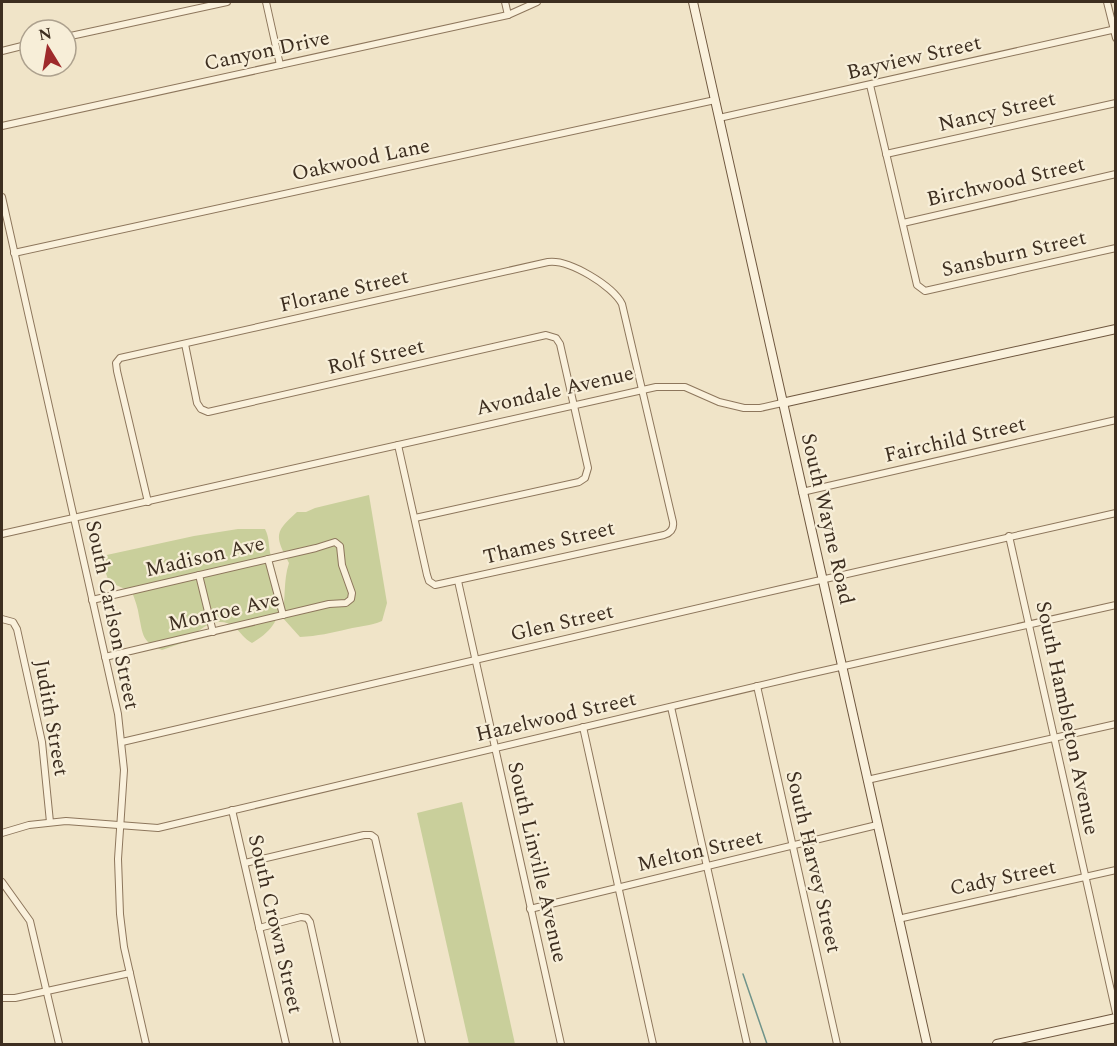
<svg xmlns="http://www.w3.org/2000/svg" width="1117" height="1046" font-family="Spectral,serif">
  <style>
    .green { fill: #c9cf9b }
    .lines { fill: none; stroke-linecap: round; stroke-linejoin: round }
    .stream { stroke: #6f938a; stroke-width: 1.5 }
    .street-casing { stroke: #8d765c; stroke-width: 8 }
    .secondary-casing { stroke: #6f573f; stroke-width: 10 }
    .street { stroke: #faf1dc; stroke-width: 6 }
    .secondary { stroke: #faf1dc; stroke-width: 8 }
    .labels { text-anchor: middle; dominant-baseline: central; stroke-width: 4.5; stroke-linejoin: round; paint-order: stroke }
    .street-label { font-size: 21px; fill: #3d2e20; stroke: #f7eed8 }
  </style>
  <rect width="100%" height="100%" fill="#f0e4c8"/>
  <!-- green -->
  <g class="green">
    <path d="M369,495L387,603L382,621C370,626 360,626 348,629C331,633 318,636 300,637L282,617C286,599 283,581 289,563C274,535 275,532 297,512H306L315,508Z"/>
    <path d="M238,529H265C270,539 268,546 271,556C281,592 291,621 252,643C244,639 241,632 234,627C219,614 197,629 188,642L182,643L162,650C142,642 143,635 139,616C138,608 135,600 132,592L109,582L101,559L102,556L194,536Z"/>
    <polygon points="462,802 515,1044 469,1044 417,813"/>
  </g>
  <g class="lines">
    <!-- stream -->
    <polyline class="stream" points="743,974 767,1044"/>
    <!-- street casing -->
    <g class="street-casing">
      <g id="street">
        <polyline points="266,2 280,65"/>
        <polyline points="505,2 508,15"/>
        <polyline points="1107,2 1116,38"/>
        <polyline points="66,37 227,2"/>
        <polyline points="2,51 30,44"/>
        <polyline points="870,85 917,285 925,291 1116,248"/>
        <polyline points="719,118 1116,29"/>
        <polyline points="2,126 508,15 537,2"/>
        <polyline points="886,154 1116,103"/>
        <polyline points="2,197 118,714 124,770 118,859 120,914 124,947 146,1044"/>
        <polyline points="903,223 1116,174"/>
        <polyline points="14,253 715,100"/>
        <polyline points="185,344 197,403 201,409 208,412 546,335 556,338 560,344 588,468 585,478 579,482 415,518"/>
        <polyline points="802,492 1116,420"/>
        <path d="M148,502L117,371L116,363L120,358L548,262C569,259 613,286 622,304L673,522C674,529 670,533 664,535L435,585L429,581L427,575L398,445"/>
        <polyline points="2,534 656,387 685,387 719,402 744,408 760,408 782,403"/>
        <polyline points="1009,536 1116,1013"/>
        <polyline points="268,559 283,615"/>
        <polyline points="199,575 213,632"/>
        <polyline points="458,581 561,1044"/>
        <polyline points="92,600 316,548 335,542 340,546 342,565 352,593 351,599 346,603 329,604 105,657"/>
        <polyline points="2,619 13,622 17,629 42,742 50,822"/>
        <polyline points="757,686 837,1044"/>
        <polyline points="671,707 747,1044"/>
        <polyline points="583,727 653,1044"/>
        <polyline points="122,742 781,589 1116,513"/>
        <polyline points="867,780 1116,724"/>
        <polyline points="232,810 286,1044"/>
        <polyline points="2,833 29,825 66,821 158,828 800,676 1116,605"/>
        <polyline points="245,863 364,835 371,835 375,838 422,1044"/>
        <polyline points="2,882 30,921 59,1044"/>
        <polyline points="530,909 877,825"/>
        <polyline points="898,919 1116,870"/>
        <polyline points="259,928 301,917 307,918 310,922 337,1044"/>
        <polyline points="2,998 15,998 130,973"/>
      </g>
    </g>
    <!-- secondary casing -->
    <g class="secondary-casing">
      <g id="secondary">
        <polyline points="693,2 927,1044"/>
        <polyline points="782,403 1116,329"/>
        <polyline points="997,1044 1116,1018"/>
      </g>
    </g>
    <!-- street -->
    <use href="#street" class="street"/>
    <!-- secondary -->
    <use href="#secondary" class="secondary"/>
  </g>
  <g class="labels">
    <!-- street labels -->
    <g class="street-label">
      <text transform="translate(267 51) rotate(-12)">Canyon Drive</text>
      <text transform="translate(914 58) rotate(-13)">Bayview Street</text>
      <text transform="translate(997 112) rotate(-13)">Nancy Street</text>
      <text transform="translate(361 160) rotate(-12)">Oakwood Lane</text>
      <text transform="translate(1006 182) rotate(-13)">Birchwood Street</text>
      <text transform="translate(1014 254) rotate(-13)">Sansburn Street</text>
      <text transform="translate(344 291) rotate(-13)">Florane Street</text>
      <text transform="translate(376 357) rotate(-13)">Rolf Street</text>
      <text transform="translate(555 391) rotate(-13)">Avondale Avenue</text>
      <text transform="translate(955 440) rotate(-13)">Fairchild Street</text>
      <text transform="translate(827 519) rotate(77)">South Wayne Road</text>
      <text transform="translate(549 543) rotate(-13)">Thames Street</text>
      <text transform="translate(205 557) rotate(-13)">Madison Ave</text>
      <text transform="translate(224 612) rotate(-13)">Monroe Ave</text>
      <text transform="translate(112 615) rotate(78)">South Carlson Street</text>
      <text transform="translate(562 623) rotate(-13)">Glen Street</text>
      <text transform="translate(556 717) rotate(-13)">Hazelwood Street</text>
      <text transform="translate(51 718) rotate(80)">Judith Street</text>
      <text transform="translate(1067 718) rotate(78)">South Hambleton Avenue</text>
      <text transform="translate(700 851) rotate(-13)">Melton Street</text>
      <text transform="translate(537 862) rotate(77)">South Linville Avenue</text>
      <text transform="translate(813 862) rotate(77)">South Harvey Street</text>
      <text transform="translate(1003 878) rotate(-12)">Cady Street</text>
      <text transform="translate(275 924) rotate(77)">South Crown Street</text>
    </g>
  </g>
  <!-- border -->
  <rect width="1117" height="1046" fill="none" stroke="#3d2e20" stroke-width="6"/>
  <!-- north arrow -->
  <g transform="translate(48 48) rotate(349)"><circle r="28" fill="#f7eed8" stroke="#ada18e" stroke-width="1.5"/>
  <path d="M0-4.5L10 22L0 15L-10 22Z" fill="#9e2a2b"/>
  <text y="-9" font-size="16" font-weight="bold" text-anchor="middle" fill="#3d2e20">N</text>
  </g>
</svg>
